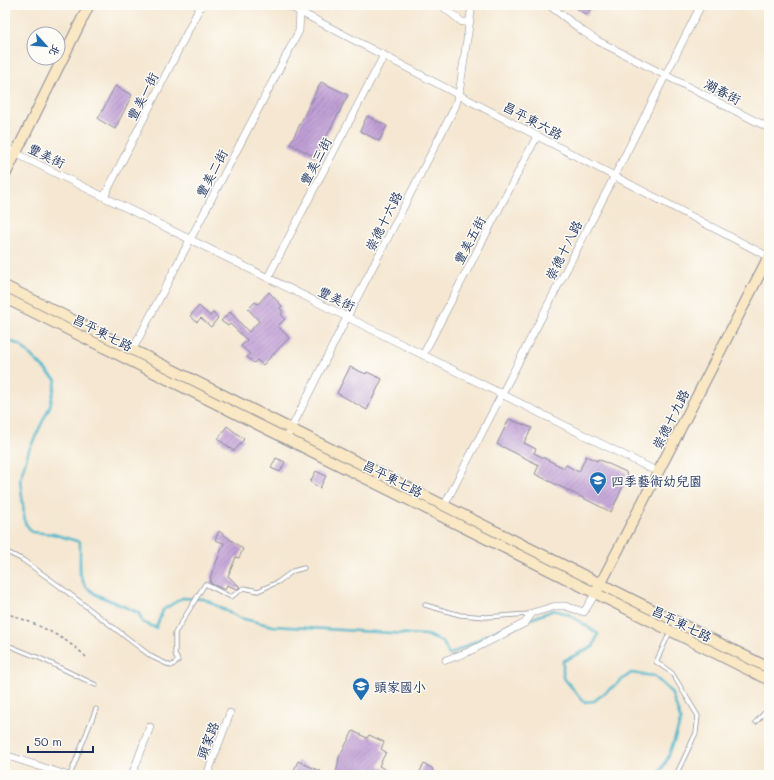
<svg xmlns="http://www.w3.org/2000/svg" width="774" height="780" font-family="Mali,'LXGW WenKai TC',sans-serif">
  <style>
    .lines { fill: none; stroke-linecap: round; stroke-linejoin: round }
    .stream { stroke: #4db6cb; stroke-width: 2.5 }
    .building { fill: url(#building-hatch) }
    .lane-casing { stroke: #888b98; stroke-width: 5 }
    .street-casing { stroke: #888b98; stroke-width: 8 }
    .secondary-casing { stroke: #888b98; stroke-width: 12 }
    .path { stroke: #888b98; stroke-width: 1.5; stroke-dasharray: 3 3; stroke-linecap: butt }
    .lane { stroke: #fff; stroke-width: 3.5 }
    .street { stroke: #fff; stroke-width: 7 }
    .secondary { stroke: #fae7c3; stroke-width: 10 }
    .labels { text-anchor: middle; dominant-baseline: central; stroke-width: 3; stroke-linejoin: round; paint-order: stroke }
    .street-label { font-size: 13px; fill: #1b2f5e; stroke: #fdfcf7 }
    .poi-label { font-size: 13px; fill: #1b2f5e; stroke: #fdfcf7; text-anchor: start }
  </style>
  <defs>
    <pattern id="building-hatch" width="6" height="6" patternUnits="userSpaceOnUse"><rect width="6" height="6" fill="#c09ed5"/><path d="M-1 1l2-2M0 6l6-6M5 7l2-2" fill="none" stroke="#9b81b0"/></pattern>
  </defs>
  <rect width="100%" height="100%" fill="#fdfcf7"/>
  <filter id="ink" filterUnits="userSpaceOnUse"><feTurbulence type="fractalNoise" baseFrequency=".025" numOctaves="2"/><feDisplacementMap in="SourceGraphic" scale="8" xChannelSelector="R" yChannelSelector="G"/><feConvolveMatrix kernelMatrix="1 2 1 2 8 2 1 2 1" color-interpolation-filters="sRGB"/></filter>
  <filter id="wash" filterUnits="userSpaceOnUse"><feTurbulence type="fractalNoise" baseFrequency=".012" numOctaves="4" result="noise"/><feDisplacementMap in="SourceGraphic" scale="16" xChannelSelector="R" yChannelSelector="G"/><feGaussianBlur stdDeviation="0.9" result="paint"/><feColorMatrix in="noise" values="0 0 0 0 0 0 0 0 0 0 0 0 0 0 0 0 0 1.4 0 .05"/><feComposite in="paint" operator="in"/></filter>
  <g filter="url(#wash)">
    <rect width="100%" height="100%" fill="#f5e7d1"/>
    <g class="lines">
      <!-- stream -->
      <g class="stream">
        <polyline points="5,339 20,345 56,380 50,406 29,450 20,479 25,523 32,532 53,534 80,542 80,574 85,586 97,595 139,613 142,622 156,628 163,610 182,598 204,599 240,618 273,626 426,635 443,642 449,655 495,631 517,624"/>
        <polyline points="531,619 554,610 570,615 598,634 593,647 563,661 563,677 584,702 594,701 631,673 654,676 671,692 681,720 668,758 658,775"/>
      </g>
    </g>
    <g id="blocks">
      <!-- building -->
      <g class="building">
        <polygon points="572,5 594,5 586,15"/>
        <polygon points="321,82 348,95 316,157 290,144"/>
        <polygon points="115,86 132,95 115,129 98,119"/>
        <polygon points="367,116 387,126 379,141 360,131"/>
        <polygon points="269,292 282,306 280,308 283,312 281,314 285,319 278,326 289,338 263,365 257,360 254,363 247,357 250,354 241,346 247,340 230,324 228,326 221,321 230,312 249,332 259,321 248,309 255,302 258,304"/>
        <polygon points="199,306 210,316 213,313 218,318 211,327 201,318 197,322 190,316"/>
        <polygon points="350,367 366,374 367,372 382,379 367,410 337,393"/>
        <polygon points="509,419 532,428 524,443 536,449 534,453 564,468 566,465 579,472 586,456 597,461 598,459 626,472 627,478 611,512 535,474 539,465 497,444"/>
        <polygon points="227,426 244,439 234,451 218,439"/>
        <polygon points="276,458 285,462 280,472 271,468"/>
        <polygon points="316,471 326,476 320,488 310,482"/>
        <polygon points="219,531 243,549 239,558 236,557 228,576 240,587 237,589 227,585 225,590 210,583 211,579 210,578 224,543 215,540"/>
        <polygon points="353,731 367,738 369,735 384,742 381,749 386,752 379,766 396,775 336,775 339,757"/>
        <polygon points="298,761 328,775 292,775"/>
        <polygon points="424,764 432,768 434,775 418,775"/>
      </g>
    </g>
  </g>
  <g filter="url(#ink)">
    <use href="#blocks" fill-opacity="0" stroke="#888b98" stroke-width="1"/>
    <g class="lines">
      <!-- lane casing -->
      <g class="lane-casing">
        <g id="lane">
          <polyline points="5,551 23,560 58,585 152,657 171,666 178,661 175,654 175,633 205,584 231,597 244,588 258,591 278,582 293,571 304,568"/>
          <polyline points="425,605 460,615 486,617 530,614"/>
          <polyline points="670,632 656,662 672,673 698,716 696,733 676,775"/>
          <polyline points="5,644 44,660 96,685"/>
          <polyline points="756,722 769,708"/>
          <polyline points="70,775 96,709"/>
        </g>
      </g>
      <!-- street casing -->
      <g class="street-casing">
        <g id="street">
          <polyline points="287,5 769,257"/>
          <polyline points="441,5 462,22 470,22"/>
          <polyline points="549,5 584,32 598,41 769,128"/>
          <polyline points="5,148 347,317 658,472"/>
          <polyline points="104,197 201,5"/>
          <polyline points="268,277 384,55"/>
          <polyline points="133,349 299,31 300,12"/>
          <polyline points="423,355 537,136"/>
          <polyline points="289,433 347,317 455,107 459,94 472,5"/>
          <polyline points="444,506 608,189 701,5"/>
          <polyline points="446,660 468,652 525,623 532,613 556,606 565,606 584,612 595,594"/>
          <polyline points="5,755 66,775"/>
          <polyline points="132,775 150,727"/>
          <polyline points="207,775 230,713"/>
        </g>
      </g>
      <!-- secondary casing -->
      <g class="secondary-casing">
        <g id="secondary">
          <polyline points="5,175 89,5"/>
          <polyline points="5,286 769,668"/>
          <polyline points="5,298 769,680"/>
          <polyline points="598,589 769,256"/>
        </g>
      </g>
      <!-- path -->
      <path class="path" d="M5,613C33,622 65,636 86,657"/>
      <!-- lane -->
      <use href="#lane" class="lane"/>
      <!-- street -->
      <use href="#street" class="street"/>
      <!-- secondary -->
      <use href="#secondary" class="secondary"/>
    </g>
  </g>
  <!-- icons -->
  <defs>
    <g id="school-pin" transform="scale(0.9)"><path d="M0 17L-7.5 6A9.5 9.5 0 1 1 7.5 6Z" fill="#1f6fb2" stroke="#fdfcf7"/><path d="M0-5L7-2L0 1L-7-2ZM-4 1L0 2.5L4 1V4Q0 6-4 4Z" fill="#fff"/></g>
  </defs>
  <g fill-rule="evenodd">
    <use href="#school-pin" x="598" y="480"/>
    <use href="#school-pin" x="361" y="686"/>
  </g>
  <g class="labels">
    <!-- street labels -->
    <g class="street-label">
      <text transform="translate(723 91) rotate(28)">潮春街</text>
      <text transform="translate(142 96) rotate(-63)">豐美一街</text>
      <text transform="translate(533 120) rotate(28)">昌平東六路</text>
      <text transform="translate(47 155) rotate(26)">豐美街</text>
      <text transform="translate(315 161) rotate(-62)">豐美三街</text>
      <text transform="translate(211 173) rotate(-62)">豐美二街</text>
      <text transform="translate(383 221) rotate(-63)">崇德十六路</text>
      <text transform="translate(469 240) rotate(-62)">豐美五街</text>
      <text transform="translate(563 250) rotate(-63)">崇德十八路</text>
      <text transform="translate(337 298) rotate(26)">豐美街</text>
      <text transform="translate(103 332) rotate(27)">昌平東七路</text>
      <text transform="translate(670 419) rotate(-63)">崇德十九路</text>
      <text transform="translate(393 478) rotate(27)">昌平東七路</text>
      <text transform="translate(682 623) rotate(26)">昌平東七路</text>
      <text transform="translate(207 740) rotate(-69)">頭家路</text>
    </g>
    <!-- poi labels -->
    <g class="poi-label">
      <text x="611" y="480">四季藝術幼兒園</text>
      <text x="374" y="686">頭家國小</text>
    </g>
  </g>
  <!-- margin -->
  <rect width="774" height="780" fill="none" stroke="#fdfcf7" stroke-width="20"/>
  <!-- north arrow -->
  <g transform="translate(46 46) rotate(117)"><circle r="19" fill="#fdfcf7" stroke="#a3aaba"/>
  <path d="M0-3L7 15L0 10L-7 15Z" fill="#1f6fb2"/>
  <text y="-6" font-size="11" font-weight="bold" text-anchor="middle" fill="#1b2f5e">北</text>
  </g>
  <!-- scale -->
  <path d="M28 746v6h65v-6" fill="none" stroke="#1b2f5e" stroke-width="2"/>
  <text x="34" y="746" font-size="12" fill="#1b2f5e" stroke="#fdfcf7" stroke-width="3" paint-order="stroke">50 m</text>
</svg>
